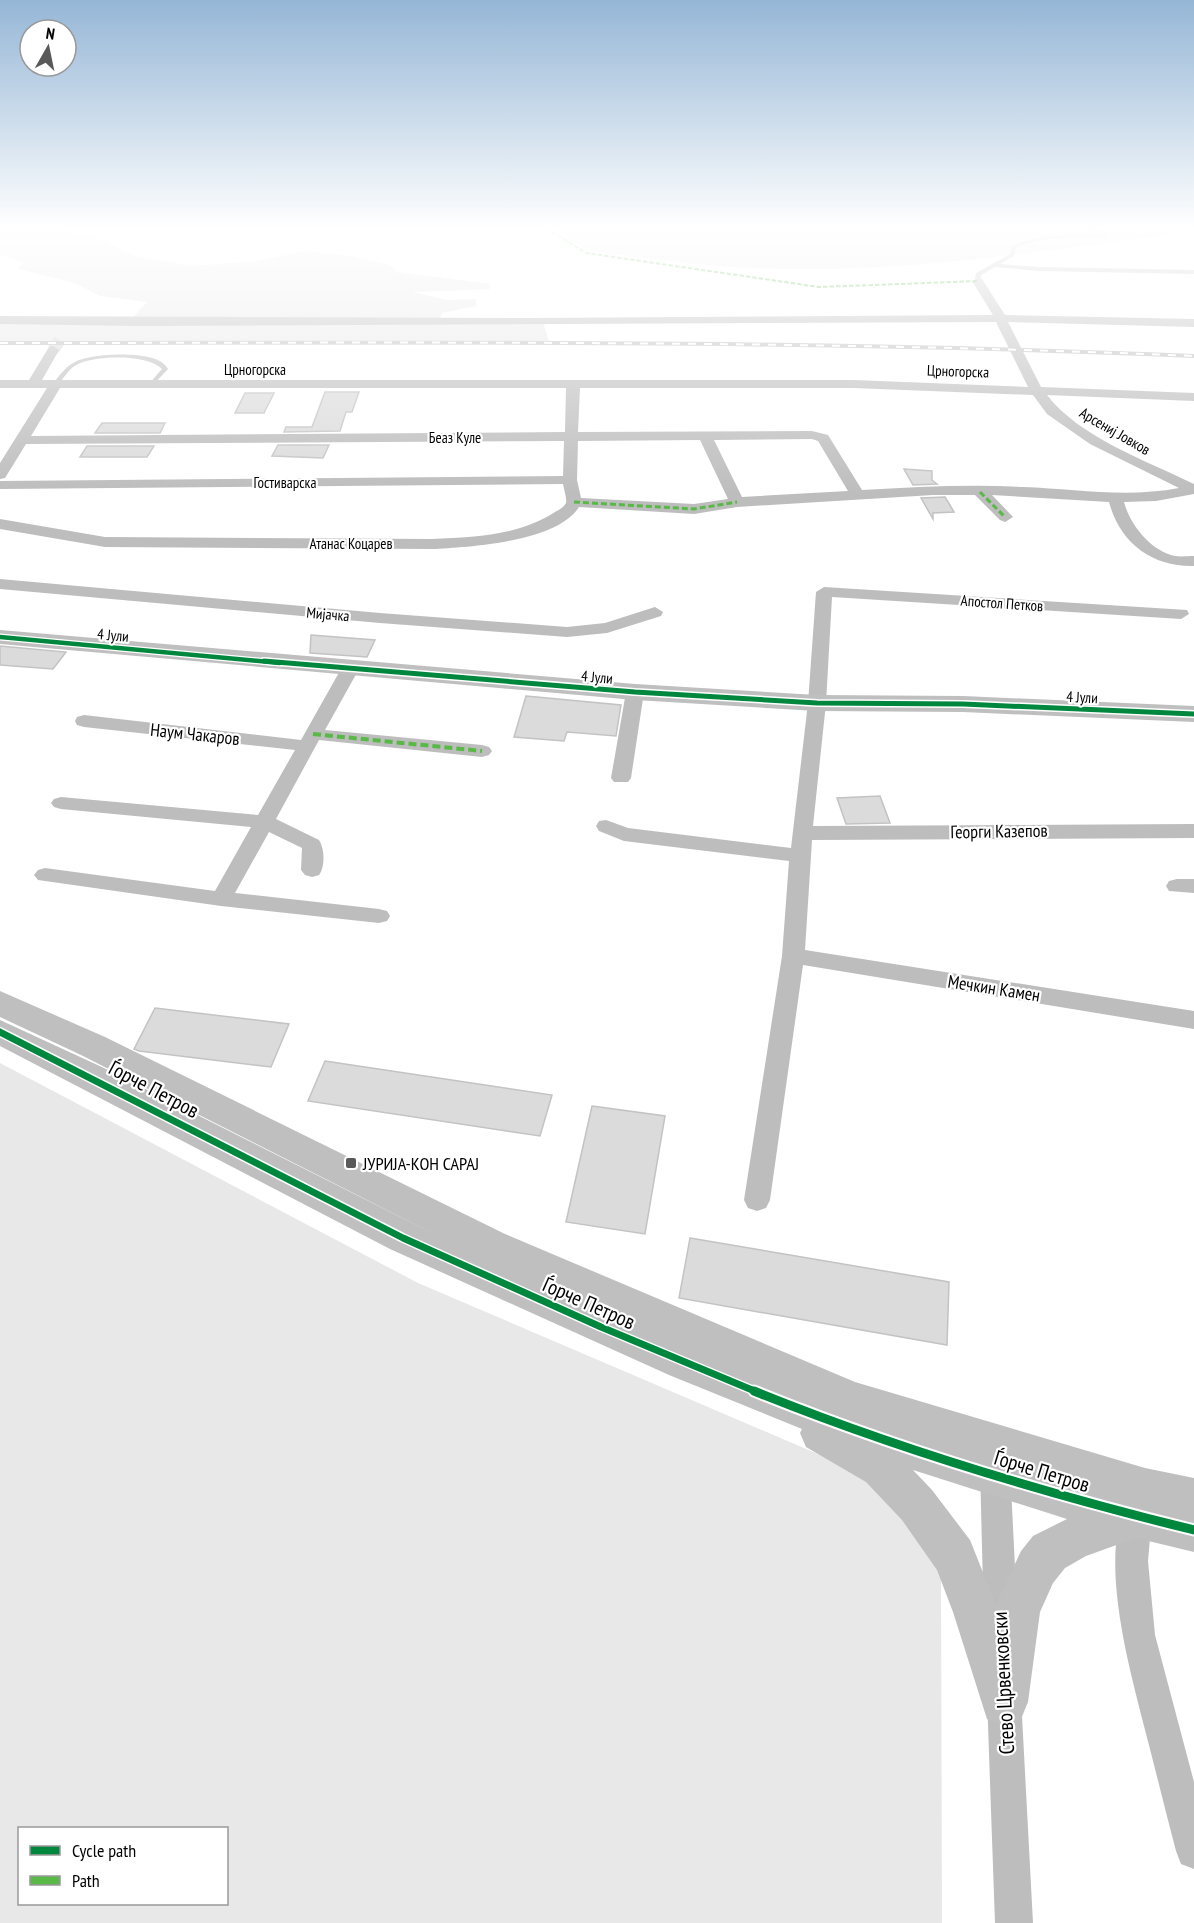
<svg xmlns="http://www.w3.org/2000/svg" width="1194" height="1923" font-family="'PT Sans Narrow',sans-serif">
  <style>
    .green { fill: #e8e8e8; fill-rule: evenodd }
    .building { fill: #dbdbdb; stroke: #c3c3c3; stroke-width: 1.5 }
    .lines { fill: none; stroke-linecap: round; stroke-linejoin: round }
    .street-tunnel { stroke: #d9d9d9; stroke-width: 12; stroke-dasharray: 12 6; stroke-linecap: butt }
    .lane { fill: #bdbdbd; fill-rule: evenodd }
    .street { fill: #bdbdbd; fill-rule: evenodd }
    .secondary { fill: #bfbfbf; fill-rule: evenodd }
    .rail-casing { stroke: #bdbdbd; stroke-width: 4 }
    .rail { stroke: #fff; stroke-width: 2; stroke-dasharray: 8; stroke-linecap: butt }
    .quiet-far2 { stroke: #58b947; stroke-width: 2; stroke-dasharray: 4.5 2; stroke-linecap: butt }
    .quiet-far1 { stroke: #58b947; stroke-width: 3; stroke-dasharray: 6 3; stroke-linecap: butt }
    .quiet { stroke: #58b947; stroke-width: 4; stroke-dasharray: 8 4; stroke-linecap: butt }
    .cycleway-far3-casing { stroke: #fff; stroke-width: 7 }
    .cycleway-far2-casing { stroke: #fff; stroke-width: 8 }
    .cycleway-far1-casing { stroke: #fff; stroke-width: 10 }
    .cycleway-casing { stroke: #fff; stroke-width: 13 }
    .cycleway-far3 { stroke: #00873e; stroke-width: 4.5 }
    .cycleway-far2 { stroke: #00873e; stroke-width: 5 }
    .cycleway-far1 { stroke: #00873e; stroke-width: 7 }
    .cycleway { stroke: #00873e; stroke-width: 9 }
    .poi-dot { fill: #595959; stroke: #fff; stroke-width: 2 }
    .labels { text-anchor: middle; dominant-baseline: central; stroke-width: 4.5; stroke-linejoin: round; paint-order: stroke }
    .far-street-label { font-size: 15px; fill: #000; stroke: #fff }
    .street-label { font-size: 18px; fill: #000; stroke: #fff }
    .poi-label { font-size: 18px; fill: #000; stroke: #fff; text-anchor: start }
    .near-street-label { font-size: 21px; fill: #000; stroke: #fff }
  </style>
  <rect width="100%" height="100%" fill="#fff"/>
  <!-- green -->
  <g class="green">
    <polygon points="0,225 62,225 53,229 99,238 135,256 194,266 255,261 306,251 346,255 390,265 397,272 490,284 490,289 413,292 447,300 476,299 476,306 442,313 438,324 543,322 549,342 0,341 0,321 132,318 147,302 100,296 75,283 18,269 24,262 0,255"/>
    <path d="M555,225H1194V231C1018,254 842,285 664,260C640,256 611,256 588,249C576,246 564,232 555,225Z"/>
    <path d="M0,1063L418,1283L825,1457L875,1484L941,1566L942,1923H0ZM20,1828H226V1904H20Z"/>
  </g>
  <!-- building -->
  <g class="building">
    <polygon points="325,392 359,392 352,412 346,412 340,431 284,432 286,427 312,427"/>
    <polygon points="245,393 274,393 264,413 235,413"/>
    <polygon points="102,423 165,423 160,433 95,433"/>
    <polygon points="278,445 329,445 323,458 272,456"/>
    <polygon points="87,446 154,446 147,457 80,457"/>
    <polygon points="904,469 932,471 932,480 937,484 913,485"/>
    <polygon points="945,497 954,512 933,513 933,519 921,498"/>
    <polygon points="311,635 375,640 367,657 310,653"/>
    <polygon points="0,646 66,652 53,669 0,665"/>
    <polygon points="526,696 621,705 616,736 567,732 564,741 514,737"/>
    <polygon points="880,796 890,823 846,824 837,798"/>
    <polygon points="155,1008 289,1024 271,1067 139,1051 134,1049"/>
    <polygon points="325,1061 552,1095 540,1136 308,1101"/>
    <polygon points="592,1106 665,1116 645,1234 566,1222"/>
    <polygon points="690,1238 949,1282 947,1345 679,1298"/>
  </g>
  <g class="lines">
    <!-- street-tunnel -->
    <polyline class="street-tunnel" points="53,350 61,339"/>
    <!-- lane -->
    <g class="lane">
      <path d="M1083,225H1090L1106,231L1108,235L1105,237C1076,238 1043,235 1016,248L1014,256L1000,264L1039,267L1194,270V274L1039,271L995,267L981,275L980,282L975,281L976,273L1010,254L1012,246C1040,233 1072,235 1102,234Z"/>
      <path d="M107,355C123,354 160,353 168,369L151,387L148,385L162,369C148,354 96,355 78,364C69,368 64,378 58,385L53,384C70,360 78,358 107,355Z"/>
    </g>
    <!-- street -->
    <g class="street">
      <path d="M978,278L982,279L1005,315L1194,319V327L1008,322L1041,387L1194,393V401L1047,395C1079,437 1147,461 1194,484V494L1156,501L1124,502C1130,525 1151,551 1175,556C1181,557 1188,556 1194,556V566C1152,567 1120,543 1109,502L992,495L1013,517L1005,522L1000,520L975,495H933L737,507L694,514L579,507C557,542 470,547 432,549L105,547L0,529V519L105,537L432,539C475,537 518,536 555,512C559,510 564,507 566,503C567,498 564,490 563,484L0,489V481L563,476L564,441L26,444L5,478L0,479V463L47,388H0V380H29L49,347L53,346L59,350L42,380H854L1028,387L996,322L136,326L0,324V316L531,318L993,315L972,281ZM60,388H566L565,432L31,436ZM580,388H854L1033,395L1047,414L1090,444L1179,488C1127,498 1076,489 1023,487C970,484 916,487 862,490L828,435L812,431L578,432ZM812,439L818,441L848,491L742,497L714,440ZM700,440L728,499L694,504L581,498L577,480L578,441Z"/>
      <polygon points="0,579 380,613 567,627 605,623 655,607 663,612 661,616 607,633 567,637 380,623 0,589"/>
      <polygon points="824,587 1187,610 1189,614 1181,619 832,597 826,703 813,826 1194,824 1194,838 812,840 805,950 1194,1011 1194,1029 803,965 770,1200 766,1208 757,1211 748,1208 744,1200 782,956 789,861 624,841 599,831 596,826 599,821 606,820 628,828 791,848 808,703 816,592"/>
      <path d="M350,664L356,665L359,669L325,730L482,745L489,747L492,751L489,755L482,757L319,740L276,819L319,840C325,849 325,867 319,875L312,877L305,875L301,870L302,848L269,832L235,893L379,909L387,911L390,916L387,921L379,923L221,906L38,880L34,875L38,870L45,868L215,891L251,827L61,809L54,807L51,803L54,799L61,797L258,815L295,750L84,727L77,725L75,721L77,717L84,715L301,740L341,669L344,665Z"/>
      <polygon points="635,687 641,688 644,692 631,778 628,782 614,782 611,778 626,692 629,688"/>
      <polygon points="1177,879 1194,879 1194,893 1169,891 1166,886 1169,881"/>
      <polygon points="995,1451 1006,1456 1010,1466 1018,1628 1013,1640 1001,1645 989,1640 984,1628 980,1466 984,1456"/>
      <path d="M1136,1500L1147,1505L1152,1516L1148,1561L1155,1635L1194,1782V1869L1181,1864L1176,1851C1165,1809 1155,1768 1144,1726C1129,1666 1100,1564 1125,1505Z"/>
      <polygon points="1004,1680 1016,1685 1021,1697 1033,1923 995,1923 987,1697 992,1685"/>
    </g>
    <!-- secondary -->
    <g class="secondary">
      <polygon points="0,630 635,684 817,695 963,696 1194,706 1194,722 963,712 817,711 635,700 0,644"/>
      <path d="M0,991L105,1037L505,1234L855,1382L1145,1468L1194,1478V1552L1136,1538L1086,1556L1065,1568L1053,1583L1040,1612L1028,1702L1021,1719L1004,1726L987,1719L953,1612L937,1570L902,1520L866,1482L806,1447L800,1433L802,1429L669,1375L390,1249L0,1046V1020L104,1068L440,1237L81,1055L0,1017ZM913,1470L1067,1519L1033,1536L1021,1551L996,1605L970,1540L932,1490Z"/>
    </g>
    <!-- rail casing -->
    <g class="rail-casing">
      <path id="rail" d="M0,343C398,343 796,339 1194,356"/>
    </g>
    <!-- rail -->
    <use href="#rail" class="rail"/>
    <!-- quiet-far2 -->
    <polyline class="quiet-far2" points="541,225 586,253 819,287 978,281"/>
    <!-- quiet-far1 -->
    <g class="quiet-far1">
      <polyline points="980,492 1005,517"/>
      <polyline points="574,502 694,509 737,502"/>
    </g>
    <!-- quiet -->
    <polyline class="quiet" points="313,734 482,751"/>
    <!-- cycleway-far3 casing -->
    <g class="cycleway-far3-casing">
      <polyline id="cycleway-far3" points="0,637 280,663"/>
    </g>
    <!-- cycleway-far2 casing -->
    <g class="cycleway-far2-casing">
      <polyline id="cycleway-far2" points="264,661 635,692 817,703 963,704 1194,714"/>
    </g>
    <!-- cycleway-far1 casing -->
    <g class="cycleway-far1-casing">
      <polyline id="cycleway-far1" points="0,1032 403,1238 601,1327 757,1392"/>
    </g>
    <!-- cycleway casing -->
    <g class="cycleway-casing">
      <path id="cycleway" d="M754,1391C897,1449 1044,1493 1194,1530"/>
    </g>
    <!-- cycleway-far3 -->
    <use href="#cycleway-far3" class="cycleway-far3"/>
    <!-- cycleway-far2 -->
    <use href="#cycleway-far2" class="cycleway-far2"/>
    <!-- cycleway-far1 -->
    <use href="#cycleway-far1" class="cycleway-far1"/>
    <!-- cycleway -->
    <use href="#cycleway" class="cycleway"/>
  </g>
  <!-- sky -->
  <linearGradient id="sky" x2="0" y2="1"><stop stop-color="#95b6d6"/><stop offset="0.46" stop-color="#fff"/><stop offset="1" stop-color="#fff" stop-opacity="0"/></linearGradient>
  <rect width="1194" height="494" fill="url(#sky)"/>
  <!-- markers -->
  <rect class="poi-dot" x="345" y="1157" width="12" height="12" rx="3"/>
  <g class="labels">
    <!-- far-street labels -->
    <g class="far-street-label">
      <text x="255" y="369">Црногорска</text>
      <text transform="translate(958 371) rotate(2)">Црногорска</text>
      <text transform="translate(1115 431) rotate(30)">Арсениј Јовков</text>
      <text x="455" y="437">Беаз Куле</text>
      <text x="285" y="482">Гостиварска</text>
      <text x="351" y="543">Атанас Коцарев</text>
      <text transform="translate(1002 603) rotate(4)">Апостол Петков</text>
      <text transform="translate(328 614) rotate(5)">Мијачка</text>
      <text transform="translate(113 635) rotate(5)">4 Јули</text>
      <text transform="translate(597 677) rotate(5)">4 Јули</text>
      <text transform="translate(1082 697) rotate(3)">4 Јули</text>
    </g>
    <!-- street labels -->
    <g class="street-label">
      <text transform="translate(195 734) rotate(6)">Наум Чакаров</text>
      <text transform="translate(999 831) rotate(-1)">Георги Казепов</text>
      <text transform="translate(994 988) rotate(9)">Мечкин Камен</text>
    </g>
    <!-- poi labels -->
    <g class="poi-label">
      <text x="363" y="1163">ЈУРИЈА-КОН САРАЈ</text>
    </g>
    <!-- near-street labels -->
    <g class="near-street-label">
      <text transform="translate(154 1089) rotate(28)">Ѓорче Петров</text>
      <text transform="translate(589 1303) rotate(24)">Ѓорче Петров</text>
      <text transform="translate(1042 1471) rotate(17)">Ѓорче Петров</text>
      <text transform="translate(1003 1683) rotate(-93)">Стево Црвенковски</text>
    </g>
  </g>
  <!-- legend -->
  <rect x="18" y="1827" width="210" height="78" fill="#ffffff" stroke="#999999" stroke-width="1.5"/>
  <rect x="30" y="1846" width="30" height="9" fill="#00873e" stroke="#999999" stroke-width="1.5"/>
  <text x="72" y="1857" font-size="18" fill="#000000">Cycle path</text>
  <rect x="30" y="1876" width="30" height="9" fill="#58b947" stroke="#999999" stroke-width="1.5"/>
  <text x="72" y="1887" font-size="18" fill="#000000">Path</text>
  <!-- north arrow -->
  <g transform="translate(48 48) rotate(9)"><circle r="28" fill="#ffffff" stroke="#999999" stroke-width="1.5"/>
  <path d="M0-4.5L10 22L0 15L-10 22Z" fill="#595959"/>
  <text y="-9" font-size="16" font-weight="bold" text-anchor="middle" fill="#000000">N</text>
  </g>
</svg>
